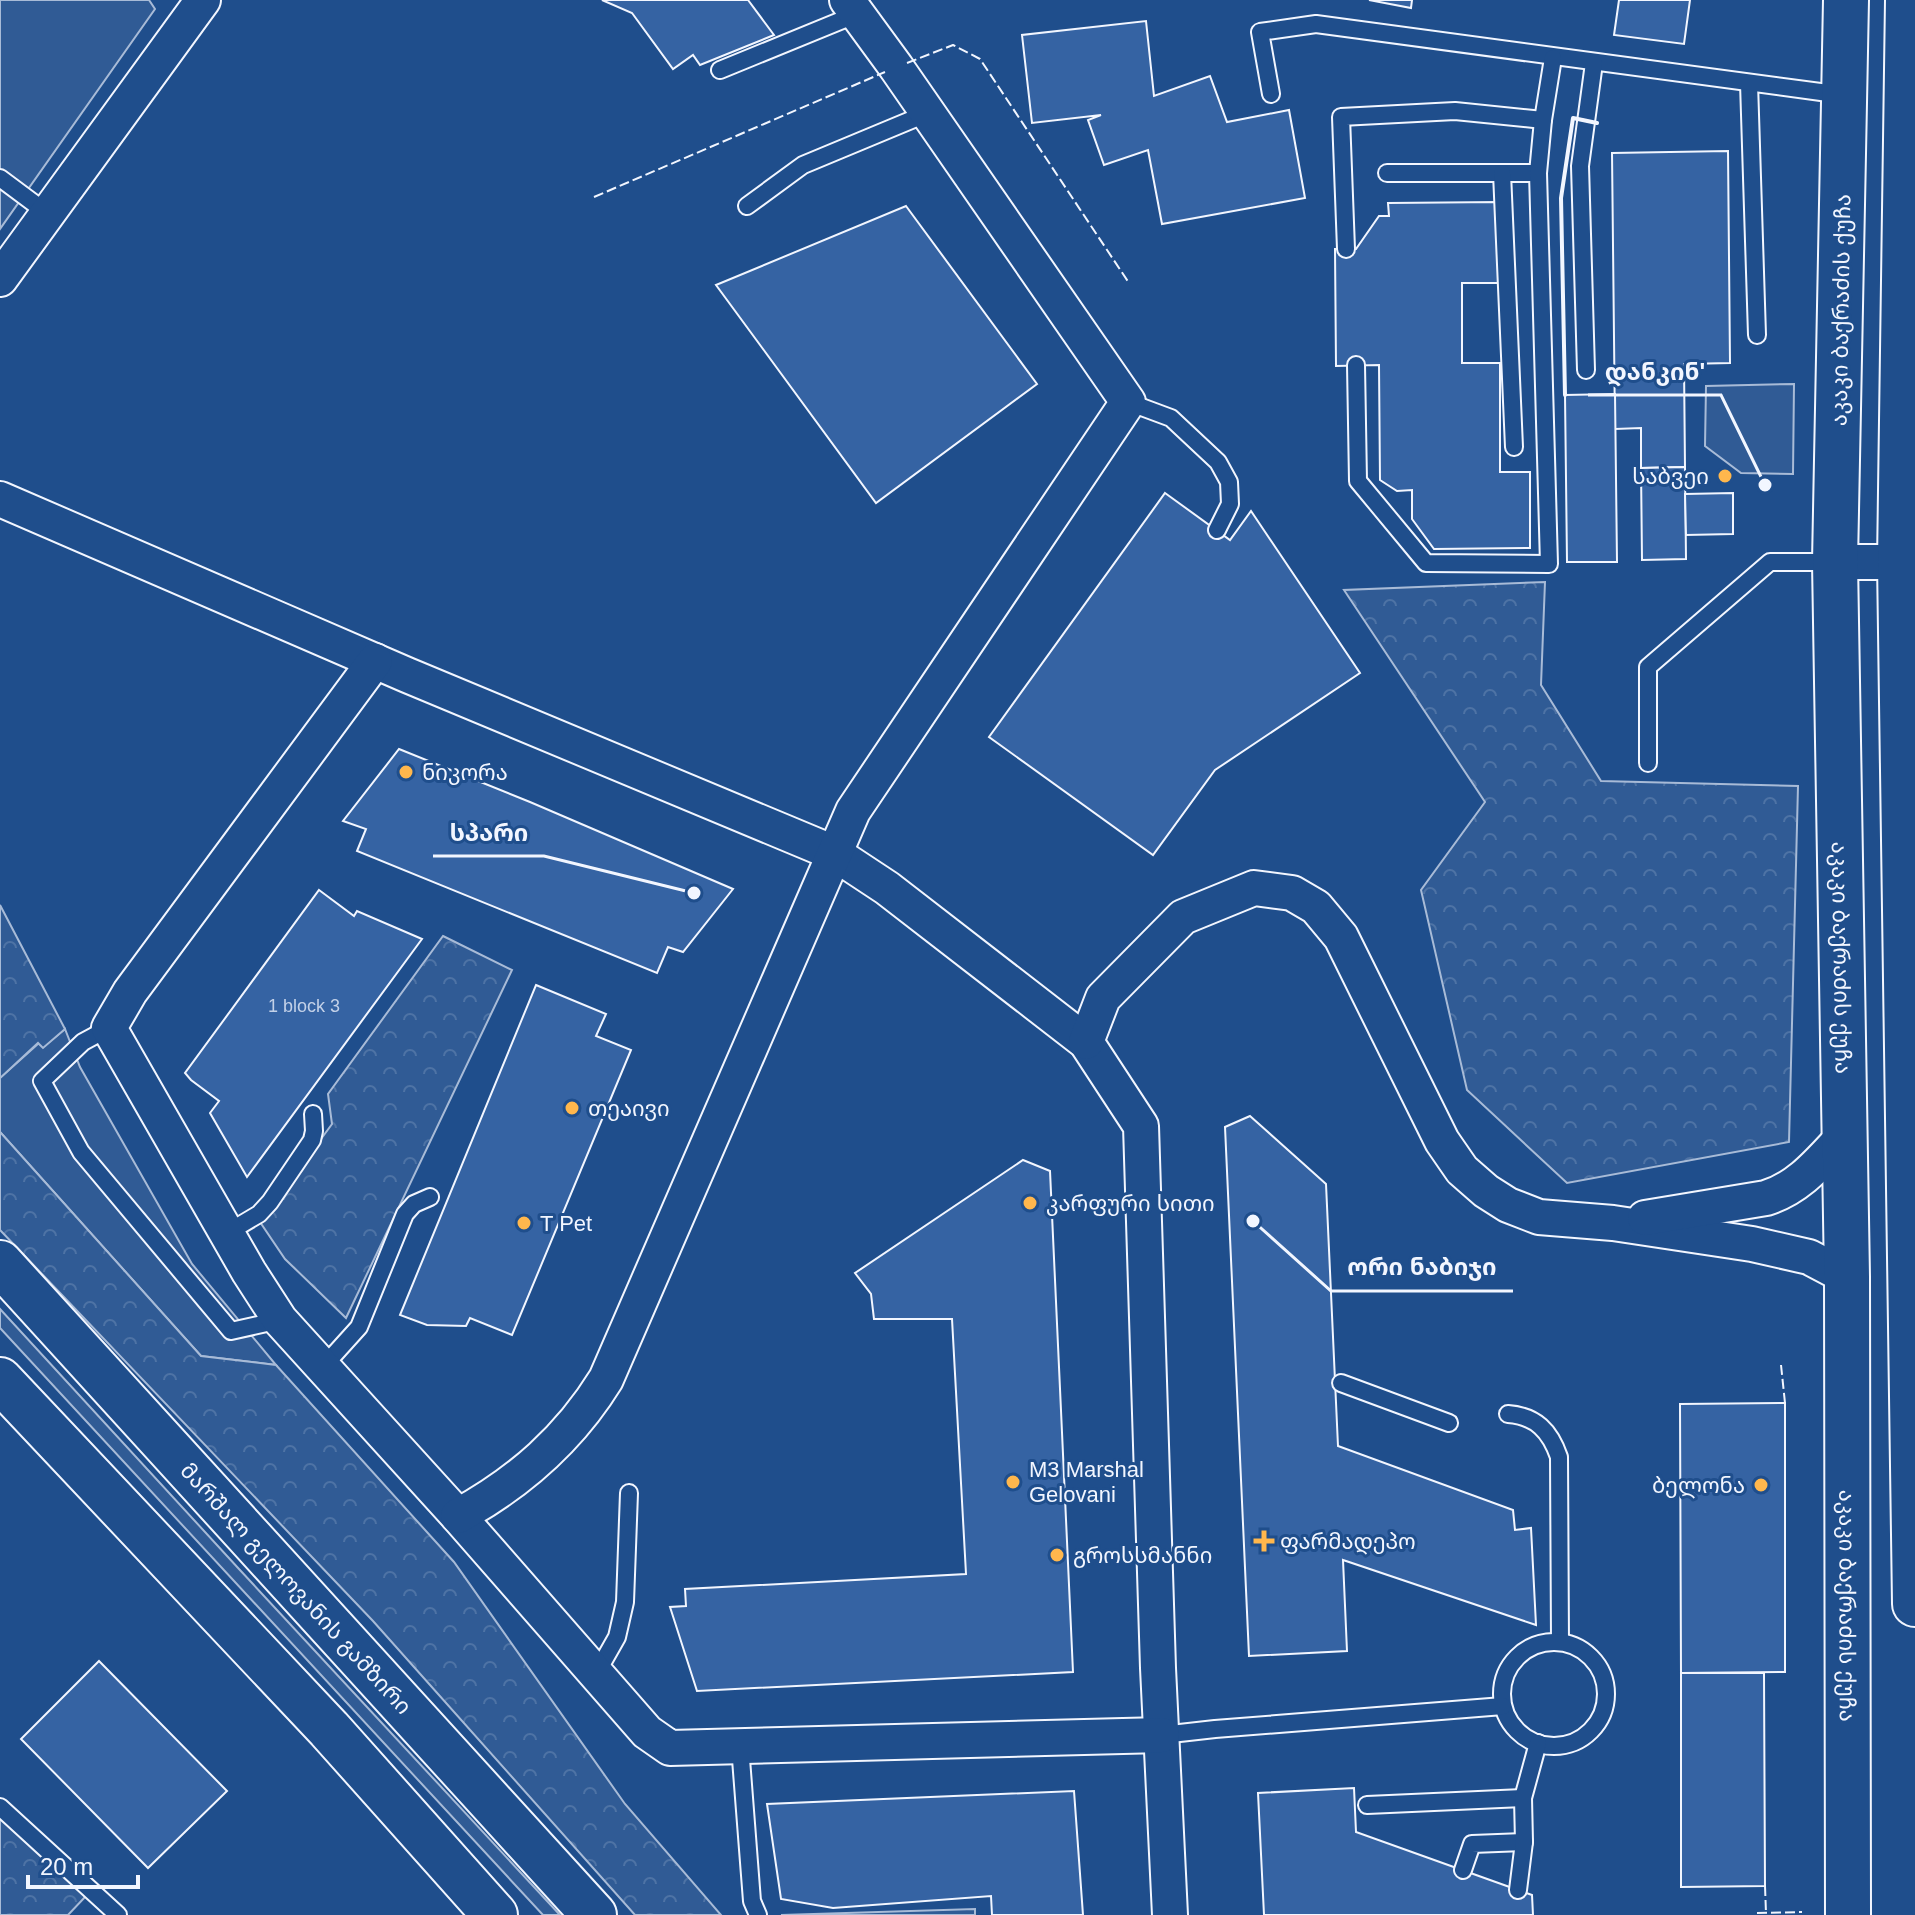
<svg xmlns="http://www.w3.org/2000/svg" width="1915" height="1915" font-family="Helvetica,'Noto Sans Georgian',sans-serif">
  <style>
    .built { fill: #305b95; stroke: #a8bbd7; stroke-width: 2 }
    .forest { fill: url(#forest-crowns); stroke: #a8bbd7; stroke-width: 2 }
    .building { fill: #3563a3; stroke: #f2f6ff; stroke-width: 2 }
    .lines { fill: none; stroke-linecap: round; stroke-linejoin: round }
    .lane-casing { stroke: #f2f6ff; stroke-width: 20 }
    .street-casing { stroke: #f2f6ff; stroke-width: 38 }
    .primary-casing { stroke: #f2f6ff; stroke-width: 48 }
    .highway-casing { stroke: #f2f6ff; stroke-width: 48 }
    .lane { stroke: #1f4e8c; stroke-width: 16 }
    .street { stroke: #1f4e8c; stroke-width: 34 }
    .primary { stroke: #1f4e8c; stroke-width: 44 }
    .highway { stroke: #1f4e8c; stroke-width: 44 }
    .fence { stroke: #f2f6ff; stroke-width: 2; stroke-dasharray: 10 4; stroke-linecap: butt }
    .wall { stroke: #f2f6ff; stroke-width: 4 }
    .poi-dot { fill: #ffb74d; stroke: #1f4e8c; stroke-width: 3 }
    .labels { text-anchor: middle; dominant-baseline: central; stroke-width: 6; stroke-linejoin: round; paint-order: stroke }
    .number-label { font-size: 18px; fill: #c3d1e8 }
    .street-label { font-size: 22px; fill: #f2f6ff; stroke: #1f4e8c }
    .poi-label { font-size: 22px; fill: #f2f6ff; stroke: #1f4e8c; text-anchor: start }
    .leader { fill: none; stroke: #f2f6ff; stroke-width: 3 }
    .callout-dot { fill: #f2f6ff; stroke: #1f4e8c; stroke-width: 3 }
    .callout-label { font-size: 24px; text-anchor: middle; font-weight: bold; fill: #f2f6ff; stroke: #1f4e8c; stroke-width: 6; stroke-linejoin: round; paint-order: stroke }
  </style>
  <defs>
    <pattern id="forest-crowns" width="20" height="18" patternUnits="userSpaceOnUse" patternTransform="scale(2)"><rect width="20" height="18" fill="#305b95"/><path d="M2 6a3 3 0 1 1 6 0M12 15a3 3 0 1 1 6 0" fill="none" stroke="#4e73a5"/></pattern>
  </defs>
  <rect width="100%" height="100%" fill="#1f4e8c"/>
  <!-- built -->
  <g class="built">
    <polygon points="0,0 149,0 155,9 0,229"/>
    <polygon points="1794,384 1793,474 1741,473 1705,446 1706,386"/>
    <polygon points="65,1029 80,1067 192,1264 276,1365 201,1356 0,1132 0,1078 39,1043 43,1047"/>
    <polygon points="0,1309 239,1569 560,1915 543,1915 0,1328"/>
    <polygon points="975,1909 975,1915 781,1915"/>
  </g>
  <!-- forest -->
  <g class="forest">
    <polygon points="1545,582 1541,685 1601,781 1798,786 1789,1142 1567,1183 1467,1090 1421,890 1485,802 1344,590"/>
    <polygon points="0,905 65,1029 43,1048 38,1043 0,1078"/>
    <polygon points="443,936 512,970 346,1318 285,1259 260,1222 332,1124 328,1094"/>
    <polygon points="0,1132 201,1356 276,1365 454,1562 625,1804 721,1915 635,1915 373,1621 0,1230"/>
    <polygon points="0,1817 86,1896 68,1915 0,1915"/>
  </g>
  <!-- building -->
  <g class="building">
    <polygon points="602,0 748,0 774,35 700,65 693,55 673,69 632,13"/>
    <polygon points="1369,0 1412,0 1411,8"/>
    <polygon points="1619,0 1690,0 1684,44 1614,35"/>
    <polygon points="1146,21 1154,96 1210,76 1227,122 1289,110 1305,198 1162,224 1148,150 1104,165 1088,120 1101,115 1032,123 1022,35"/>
    <polygon points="1728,151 1730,363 1684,364 1685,467 1641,468 1641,428 1615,429 1612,153"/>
    <polygon points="1499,202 1500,283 1462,283 1462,363 1500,363 1500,472 1530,472 1530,548 1434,549 1412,519 1412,490 1397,491 1380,480 1379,365 1336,366 1335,249 1356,249 1379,216 1389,216 1388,203"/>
    <polygon points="906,206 1037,384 876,503 716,285"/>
    <polygon points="1615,394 1617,562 1567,562 1565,395"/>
    <polygon points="1685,467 1686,559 1642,560 1641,468"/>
    <polygon points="1165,493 1230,540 1251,511 1360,673 1215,770 1153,855 989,737"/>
    <polygon points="1733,493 1733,534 1686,535 1685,494"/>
    <polygon points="399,749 530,802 733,889 683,952 668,947 657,973 357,851 366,829 343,821"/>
    <polygon points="319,890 354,916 357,911 422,939 247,1177 210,1113 219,1101 191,1080 185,1073"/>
    <polygon points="536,985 606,1014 596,1036 631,1050 512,1335 470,1318 466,1326 427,1325 400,1315"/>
    <polygon points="1250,1116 1326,1184 1338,1446 1513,1510 1515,1530 1531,1528 1536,1625 1343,1560 1347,1651 1249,1656 1225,1127"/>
    <polygon points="1023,1160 1050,1171 1073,1672 697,1691 670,1607 686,1606 685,1589 966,1574 952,1319 874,1319 871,1294 855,1273"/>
    <polygon points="1785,1403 1785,1672 1681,1673 1680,1404"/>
    <polygon points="99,1661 227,1791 148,1868 21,1739"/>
    <polygon points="1681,1673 1764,1673 1765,1886 1681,1887"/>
    <polygon points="1354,1788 1356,1832 1532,1895 1533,1915 1264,1915 1258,1793"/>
    <polygon points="1074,1791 1083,1915 992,1915 991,1896 833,1908 781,1899 767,1804"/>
  </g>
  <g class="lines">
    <!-- lane casing -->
    <g class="lane-casing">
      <g id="lane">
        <polyline points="720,70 857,14"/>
        <polyline points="1749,83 1757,335"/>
        <polyline points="1271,94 1260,32 1316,24 1843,95"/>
        <polyline points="1387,173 1538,173"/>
        <polyline points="1502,173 1514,447"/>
        <polyline points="0,178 47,213"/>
        <polyline points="747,206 803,165 928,113"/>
        <polyline points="1346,249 1341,117 1455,111 1543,120"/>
        <polyline points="1356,365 1358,481 1426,563 1549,564 1538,173 1543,120 1553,58"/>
        <polyline points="1586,370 1580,166 1594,63"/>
        <polyline points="1128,402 1171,418 1218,462 1229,482 1230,504 1217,530"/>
        <polyline points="1648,763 1648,667 1770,562 1835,562"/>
        <polyline points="109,1028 83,1042 42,1081 81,1152 231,1331 280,1320"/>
        <polyline points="227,1233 259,1214 270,1202 312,1140 314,1131 313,1114"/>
        <polyline points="322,1368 359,1327 405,1214 414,1204 430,1197"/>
        <polyline points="1341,1383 1449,1423"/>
        <path d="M1508,1414C1536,1416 1550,1431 1559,1457L1560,1642"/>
        <circle cx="1554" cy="1694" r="52"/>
        <polyline points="596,1674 617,1637 625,1602 629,1493"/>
        <polyline points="1162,1735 1215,1729 1503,1706"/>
        <polyline points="740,1746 752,1901 758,1915"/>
        <polyline points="1367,1805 1523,1798"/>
        <polyline points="0,1807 118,1915"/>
        <polyline points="1463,1870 1472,1844 1524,1842"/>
        <polyline points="1518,1890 1524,1842 1523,1798 1538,1743"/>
      </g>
    </g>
    <!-- street casing -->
    <g class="street-casing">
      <g id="street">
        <polyline points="0,279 203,0"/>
        <polyline points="0,499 407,675 834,853 887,888 1086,1042 1141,1126 1158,1668 1170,1915"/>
        <polyline points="1835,562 1900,562"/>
        <polyline points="375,661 130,992 109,1028 249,1272 280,1320 458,1516 647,1732 670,1748 1162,1735"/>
        <polyline points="1086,1042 1103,998 1183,917 1254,888 1292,893 1316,907 1341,937 1442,1141 1462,1170 1486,1191 1508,1205 1539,1217 1613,1223 1752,1244 1809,1257 1847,1277"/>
        <path d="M1645,1218L1766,1198C1801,1187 1821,1160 1846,1134"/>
        <path d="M458,1516C520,1482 569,1439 606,1379L853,811L1128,402L896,67L847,0"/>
      </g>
    </g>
    <!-- primary casing -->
    <g class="primary-casing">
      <g id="primary">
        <path id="s1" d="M1846,0L1835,562L1847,1277L1848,1915"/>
        <polyline points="1908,0 1900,562 1915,1604"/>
      </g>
    </g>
    <!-- highway casing -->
    <g class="highway-casing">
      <g id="highway">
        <path id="s2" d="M0,1263L594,1915"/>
        <polyline points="0,1380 329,1729 495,1915"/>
      </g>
    </g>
    <!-- lane -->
    <use href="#lane" class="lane"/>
    <!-- street -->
    <use href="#street" class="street"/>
    <!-- primary -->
    <use href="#primary" class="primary"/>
    <!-- highway -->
    <use href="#highway" class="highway"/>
    <!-- fence -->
    <g class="fence">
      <polyline points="907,63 953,45 980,59 1129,283"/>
      <polyline points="594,197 885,72"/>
      <polyline points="1781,1365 1785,1403"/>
      <polyline points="1765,1886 1766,1913"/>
      <polyline points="1757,1913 1802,1912"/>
    </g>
    <!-- wall -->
    <polyline class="wall" points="1565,395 1561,198 1573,118 1597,123"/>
  </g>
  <!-- markers -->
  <g class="poi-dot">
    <circle cx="1725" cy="476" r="8"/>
    <circle cx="406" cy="772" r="8"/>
    <circle cx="572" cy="1108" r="8"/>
    <circle cx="1030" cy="1203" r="8"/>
    <circle cx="524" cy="1223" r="8"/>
    <circle cx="1013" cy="1482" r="8"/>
    <circle cx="1761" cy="1485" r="8"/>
    <path d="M1260 1529h8v8h8v8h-8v8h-8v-8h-8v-8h8z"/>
    <circle cx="1057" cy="1555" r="8"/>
  </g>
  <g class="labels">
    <!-- number labels -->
    <g class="number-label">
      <text x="304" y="1006">1 block 3</text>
    </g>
    <!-- street labels -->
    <g class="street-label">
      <text transform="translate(1841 310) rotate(-89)">აკაკი ბაქრაძის ქუჩა</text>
      <text stroke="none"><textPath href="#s1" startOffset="958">აკაკი ბაქრაძის ქუჩა</textPath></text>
      <text stroke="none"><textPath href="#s2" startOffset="440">მარშალ გელოვანის გამზირი</textPath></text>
      <text stroke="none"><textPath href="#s1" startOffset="1606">აკაკი ბაქრაძის ქუჩა</textPath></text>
    </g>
    <!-- poi labels -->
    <g class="poi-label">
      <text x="1709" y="476" text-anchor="end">საბვეი</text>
      <text x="422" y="772">ნიკორა</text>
      <text x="588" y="1108">თეაივი</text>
      <text x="1046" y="1203">კარფური სითი</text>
      <text x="540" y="1223">T Pet</text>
      <text x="1029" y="1469">M3 Marshal<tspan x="1029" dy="25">Gelovani</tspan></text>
      <text x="1745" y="1485" text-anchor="end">ბელონა</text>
      <text x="1280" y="1541">ფარმადეპო</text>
      <text x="1073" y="1555">გროსსმანნი</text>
    </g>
  </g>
  <!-- callouts -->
  <path class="leader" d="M1765 485L1721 395H1588M694 893L544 856H433M1253 1221L1331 1291H1513"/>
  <g class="callout-dot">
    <circle cx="1765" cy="485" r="8"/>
    <circle cx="694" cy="893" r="8"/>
    <circle cx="1253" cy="1221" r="8"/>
  </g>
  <g class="callout-label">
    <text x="1655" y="380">დანკინ'</text>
    <text x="489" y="841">სპარი</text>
    <text x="1422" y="1275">ორი ნაბიჯი</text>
  </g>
  <!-- scale -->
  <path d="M28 1875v12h110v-12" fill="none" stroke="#f2f6ff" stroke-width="4"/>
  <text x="40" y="1875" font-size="24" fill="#f2f6ff" stroke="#1f4e8c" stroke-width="6" paint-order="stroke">20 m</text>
</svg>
